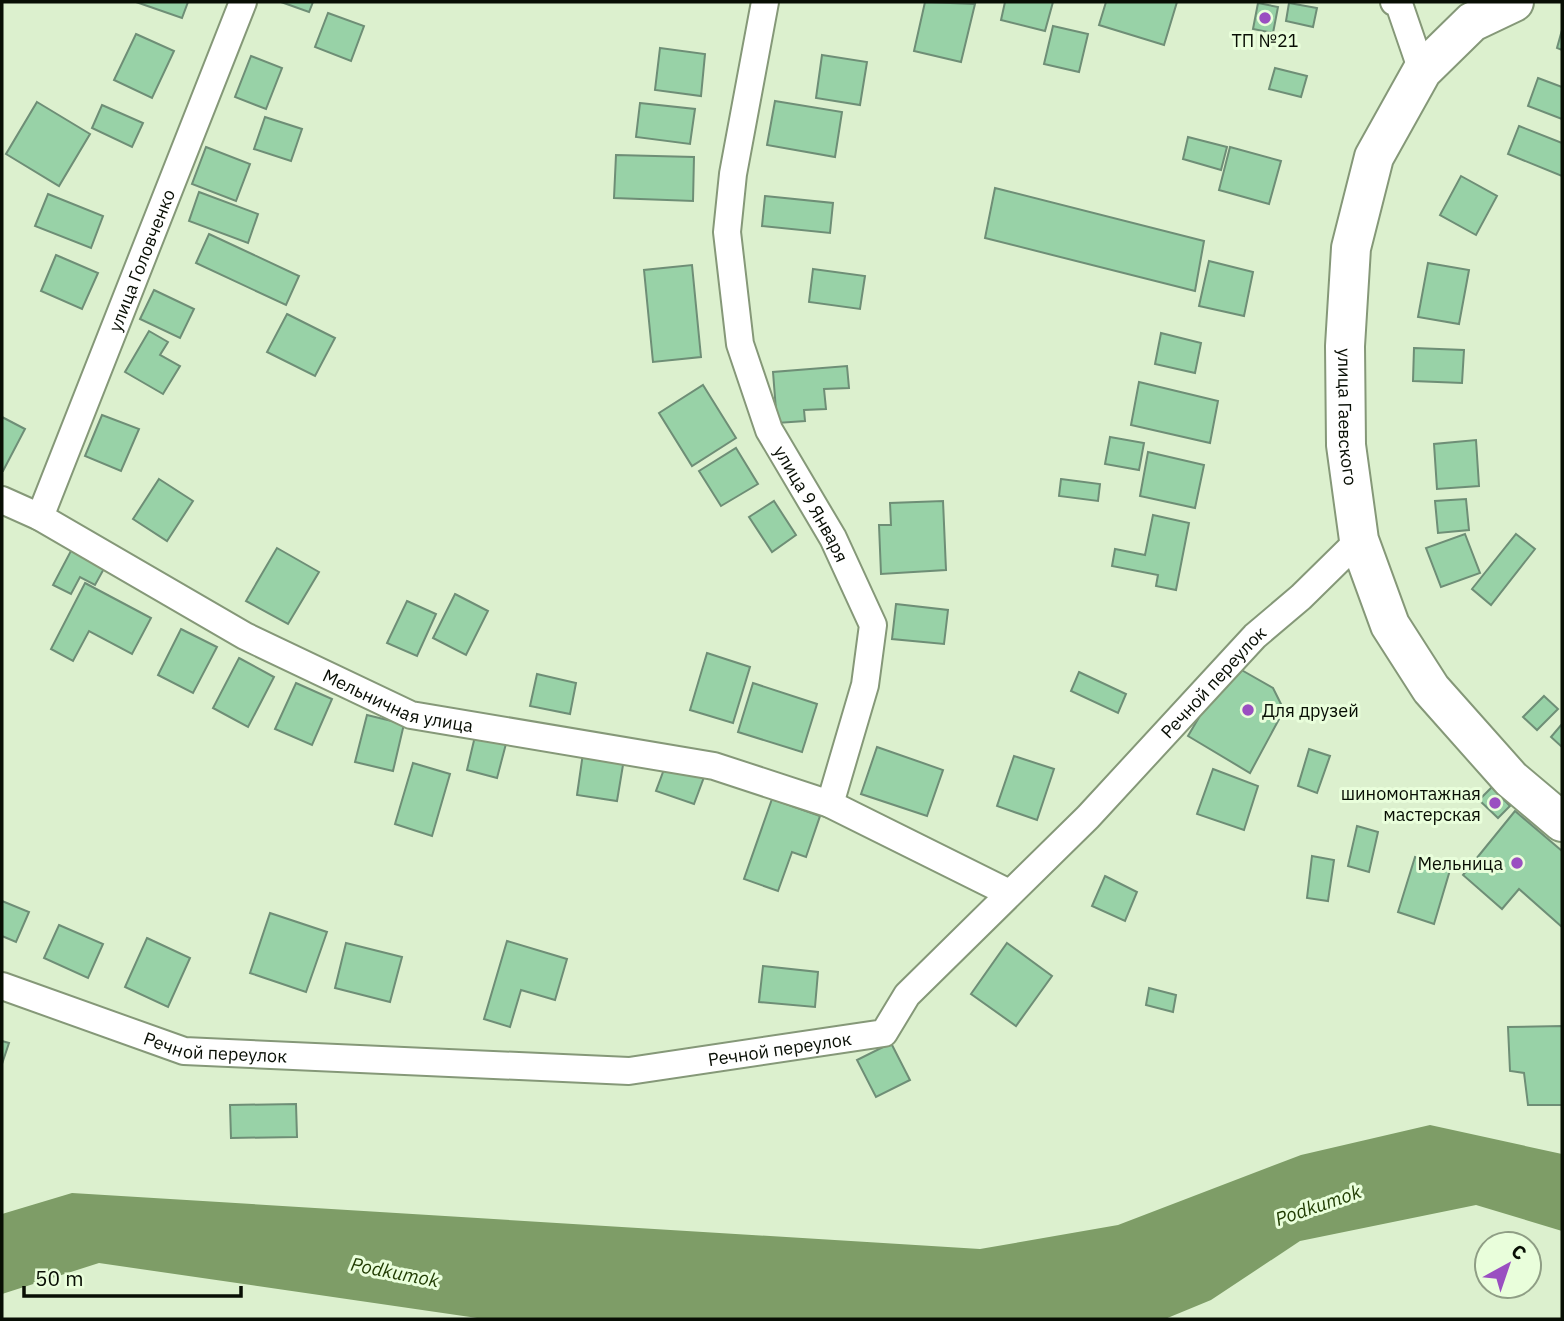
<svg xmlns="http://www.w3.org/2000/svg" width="1564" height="1321" font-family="'IBM Plex Sans',sans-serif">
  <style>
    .water { fill: #7e9d67 }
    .building { fill: #98d2a7; stroke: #6e8e76; stroke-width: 2 }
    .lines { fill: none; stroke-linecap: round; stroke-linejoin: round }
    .minor-casing { stroke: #859878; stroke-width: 30 }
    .secondary-casing { stroke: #859878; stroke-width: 42 }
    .minor { stroke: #fff; stroke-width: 26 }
    .secondary { stroke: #fff; stroke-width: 38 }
    .poi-dot { fill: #9a4fc1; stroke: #e9fedb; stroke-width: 2.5 }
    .labels { text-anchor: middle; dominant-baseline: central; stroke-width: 6; stroke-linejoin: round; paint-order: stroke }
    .poi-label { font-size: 18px; fill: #080e04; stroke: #e9fedb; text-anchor: end }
    .street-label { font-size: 18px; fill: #080e04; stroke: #e9fedb }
    .water-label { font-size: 19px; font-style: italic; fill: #1f3b00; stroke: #e9fedb }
  </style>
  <rect width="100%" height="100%" fill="#dcf0ce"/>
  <!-- water -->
  <polygon class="water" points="1430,1125 1562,1154 1562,1231 1476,1205 1300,1241 1211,1300 1165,1319 484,1319 99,1263 2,1294 2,1214 72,1193 980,1249 1118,1225 1301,1155"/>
  <!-- building -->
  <g class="building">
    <polygon points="136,2 188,2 182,18"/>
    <polygon points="281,2 313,2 309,12"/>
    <polygon points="925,2 975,4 961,62 914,51"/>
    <polygon points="1005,2 1053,2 1045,31 1001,20"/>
    <polygon points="1106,2 1177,2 1164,45 1099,25"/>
    <polygon points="1258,3 1278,7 1273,33 1253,29"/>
    <polygon points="1289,3 1317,8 1313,27 1286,21"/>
    <polygon points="328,13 364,26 351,61 315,47"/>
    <polygon points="1053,26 1088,34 1079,72 1044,64"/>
    <polygon points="1562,30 1562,50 1557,48"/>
    <polygon points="136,34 174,51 152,98 114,80"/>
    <polygon points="660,48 705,54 701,96 655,90"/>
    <polygon points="822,55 867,62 860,105 816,98"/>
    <polygon points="251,56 282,68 266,109 235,97"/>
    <polygon points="1275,68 1307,76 1301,97 1269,89"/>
    <polygon points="1538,78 1562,87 1562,119 1528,106"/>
    <polygon points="775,101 842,112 835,157 767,145"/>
    <polygon points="37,102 90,134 59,186 6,154"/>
    <polygon points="640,103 695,109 690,144 636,137"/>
    <polygon points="102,105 143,123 132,147 92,128"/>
    <polygon points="265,117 302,129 291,161 254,149"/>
    <polygon points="1519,126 1562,143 1562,176 1508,154"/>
    <polygon points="1188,137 1227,147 1221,170 1183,159"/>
    <polygon points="206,147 250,164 236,201 192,184"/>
    <polygon points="1230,147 1281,161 1269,204 1219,190"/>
    <polygon points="616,155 694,157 693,201 614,198"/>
    <polygon points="1461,176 1497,196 1476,235 1440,215"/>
    <polygon points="995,188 1204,241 1195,291 985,238"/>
    <polygon points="199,192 258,214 248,243 189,221"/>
    <polygon points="48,194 103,216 91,248 35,226"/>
    <polygon points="765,196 833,203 830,233 762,226"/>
    <polygon points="209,234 299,276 286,305 196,263"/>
    <polygon points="56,255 98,273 82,309 41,291"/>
    <polygon points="1209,261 1253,272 1244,316 1199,306"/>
    <polygon points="1428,263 1469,270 1459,324 1418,317"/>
    <polygon points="692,265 701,357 653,362 644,270"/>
    <polygon points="813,269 865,276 860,309 809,302"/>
    <polygon points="154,290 194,309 180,338 140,319"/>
    <polygon points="287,314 335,338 315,376 267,352"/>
    <polygon points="149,331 168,342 160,355 180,366 163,394 125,372"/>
    <polygon points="1161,333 1201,343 1195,373 1155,364"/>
    <polygon points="1414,348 1464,350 1462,383 1413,381"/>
    <polygon points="847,366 849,388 824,389 826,409 804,410 805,421 777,423 773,372"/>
    <polygon points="1139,382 1218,401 1210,443 1131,425"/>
    <polygon points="703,385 736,438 692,466 659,413"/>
    <polygon points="102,415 139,429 121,471 85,456"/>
    <polygon points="2,417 25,429 3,471 2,471"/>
    <polygon points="1110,437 1144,443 1139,470 1105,464"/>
    <polygon points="1476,440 1479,486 1437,489 1434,444"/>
    <polygon points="736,448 758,484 721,506 699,471"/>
    <polygon points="1148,452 1204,465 1195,508 1140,496"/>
    <polygon points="159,479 193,501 167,541 133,519"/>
    <polygon points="1061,479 1100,484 1098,501 1059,496"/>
    <polygon points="1466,499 1469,530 1438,533 1435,501"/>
    <polygon points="774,501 796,535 772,552 749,517"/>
    <polygon points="943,501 946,570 881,574 879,525 891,525 890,503"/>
    <polygon points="1153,515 1189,523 1176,590 1156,586 1158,575 1112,566 1115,549 1145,555"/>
    <polygon points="1465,534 1480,573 1441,587 1426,548"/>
    <polygon points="1516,534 1535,549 1491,605 1472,589"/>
    <polygon points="73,547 106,565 95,585 80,577 71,594 53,585"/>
    <polygon points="277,548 319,572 288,624 246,601"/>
    <polygon points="85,583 151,618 132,654 89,631 73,661 51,649"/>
    <polygon points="455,594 488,611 466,655 433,638"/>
    <polygon points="407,601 436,614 417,656 387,643"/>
    <polygon points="896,604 948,610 944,644 892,639"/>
    <polygon points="181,629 217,647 193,693 158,675"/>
    <polygon points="707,653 750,667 733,723 690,710"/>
    <polygon points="239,658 274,677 248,727 213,708"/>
    <polygon points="1238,668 1273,688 1284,710 1250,773 1188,736 1224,675"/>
    <polygon points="1079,672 1126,694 1118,713 1071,691"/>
    <polygon points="537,674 576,683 570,714 530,706"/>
    <polygon points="296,683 332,699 312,745 275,729"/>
    <polygon points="753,683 817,704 802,752 738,732"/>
    <polygon points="1544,696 1558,709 1537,730 1523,717"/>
    <polygon points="367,715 404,724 393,771 355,762"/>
    <polygon points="1562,724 1562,747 1551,737"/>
    <polygon points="476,732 507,740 497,778 467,770"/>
    <polygon points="877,747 943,770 927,816 861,794"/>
    <polygon points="1309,749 1330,756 1317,793 1298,786"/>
    <polygon points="583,753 624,759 617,801 577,795"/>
    <polygon points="1014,756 1054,769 1037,820 997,806"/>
    <polygon points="413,763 450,774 432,836 395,824"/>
    <polygon points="666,764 704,777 694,804 656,791"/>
    <polygon points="1213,769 1258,786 1244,830 1197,814"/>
    <polygon points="1492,787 1510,806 1498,818 1479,800"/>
    <polygon points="772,799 820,816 806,857 792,852 778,891 744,879"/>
    <polygon points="1515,811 1562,851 1562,927 1519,889 1502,909 1463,875"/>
    <polygon points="1357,826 1378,832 1369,872 1348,866"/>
    <polygon points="1312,856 1334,860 1328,901 1307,898"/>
    <polygon points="1415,857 1450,870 1434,924 1398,912"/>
    <polygon points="1105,876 1137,892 1125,921 1092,906"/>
    <polygon points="2,901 29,912 16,942 2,936"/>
    <polygon points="270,913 327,932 306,992 250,973"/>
    <polygon points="59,925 103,944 88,978 44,958"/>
    <polygon points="147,938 190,958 168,1007 125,987"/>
    <polygon points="507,941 567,959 555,1000 521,990 510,1027 484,1019"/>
    <polygon points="346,943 402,957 390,1002 335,988"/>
    <polygon points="1007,943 1052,976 1016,1026 971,994"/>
    <polygon points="763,966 818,972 815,1007 759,1002"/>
    <polygon points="1149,988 1176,995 1173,1012 1146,1005"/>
    <polygon points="1562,1026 1562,1105 1528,1105 1524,1073 1510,1071 1508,1027"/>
    <polygon points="2,1041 9,1043 2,1064"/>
    <polygon points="891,1043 910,1080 876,1097 857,1060"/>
    <polygon points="296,1104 297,1137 231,1138 230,1105"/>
  </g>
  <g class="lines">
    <!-- minor casing -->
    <g class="minor-casing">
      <g id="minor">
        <path id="s1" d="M765,2L733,174L727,232L740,344L769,430L833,538L873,625L865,685L830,804L1009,893"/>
        <polyline points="1394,2 1399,4 1422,71"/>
        <path id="s2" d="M2,500L40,517L245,636L411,715L714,766L830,804"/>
        <path id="s3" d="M40,517L243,2"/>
        <path id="s4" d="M2,986L184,1051L629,1071L884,1033L907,995L1088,817L1255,636L1301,597L1359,540"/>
      </g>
    </g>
    <!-- secondary casing -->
    <g class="secondary-casing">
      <g id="secondary">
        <path id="s5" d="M1514,2L1472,22L1422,71L1374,157L1351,248L1345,346L1346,445L1359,540L1390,625L1431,689L1511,779L1562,822"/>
      </g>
    </g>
    <!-- minor -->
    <use href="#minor" class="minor"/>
    <!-- secondary -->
    <use href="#secondary" class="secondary"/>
  </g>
  <!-- markers -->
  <g class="poi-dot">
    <circle cx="1265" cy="18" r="7"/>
    <circle cx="1248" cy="710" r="7"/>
    <circle cx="1495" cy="803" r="7"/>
    <circle cx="1517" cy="863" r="7"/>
  </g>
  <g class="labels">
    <!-- poi labels -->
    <g class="poi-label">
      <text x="1265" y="40" text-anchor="middle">ТП №21</text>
      <text x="1262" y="710" text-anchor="start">Для друзей</text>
      <text x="1481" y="793">шиномонтажная<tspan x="1481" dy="21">мастерская</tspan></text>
      <text x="1503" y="863">Мельница</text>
    </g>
    <!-- street labels -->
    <g class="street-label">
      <text stroke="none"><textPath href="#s3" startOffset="276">улица Головченко</textPath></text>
      <text stroke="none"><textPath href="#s5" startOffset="478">улица Гаевского</textPath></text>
      <text stroke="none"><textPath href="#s1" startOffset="522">улица 9 Января</textPath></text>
      <text stroke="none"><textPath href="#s4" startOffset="1379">Речной переулок</textPath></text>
      <text stroke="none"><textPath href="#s2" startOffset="446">Мельничная улица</textPath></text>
      <text stroke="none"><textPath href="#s4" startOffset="224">Речной переулок</textPath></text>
      <text stroke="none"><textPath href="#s4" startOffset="791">Речной переулок</textPath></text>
    </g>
    <!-- water labels -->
    <g class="water-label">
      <text transform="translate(1318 1205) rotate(-19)">Podkumok</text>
      <text transform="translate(395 1272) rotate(11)">Podkumok</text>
    </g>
  </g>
  <!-- border -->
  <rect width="1564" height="1321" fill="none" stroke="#080e04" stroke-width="7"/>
  <!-- north arrow -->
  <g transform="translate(1508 1265) rotate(40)"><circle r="33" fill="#e9fedb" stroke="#8f9e85" stroke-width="2"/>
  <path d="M0-5L12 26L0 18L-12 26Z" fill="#9a4fc1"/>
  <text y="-10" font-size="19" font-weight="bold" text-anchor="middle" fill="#080e04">С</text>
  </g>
  <!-- scale -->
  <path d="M24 1286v10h217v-10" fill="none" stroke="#080e04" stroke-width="3.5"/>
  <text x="35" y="1286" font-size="21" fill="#080e04" stroke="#e9fedb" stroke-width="5" paint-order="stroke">50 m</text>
</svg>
